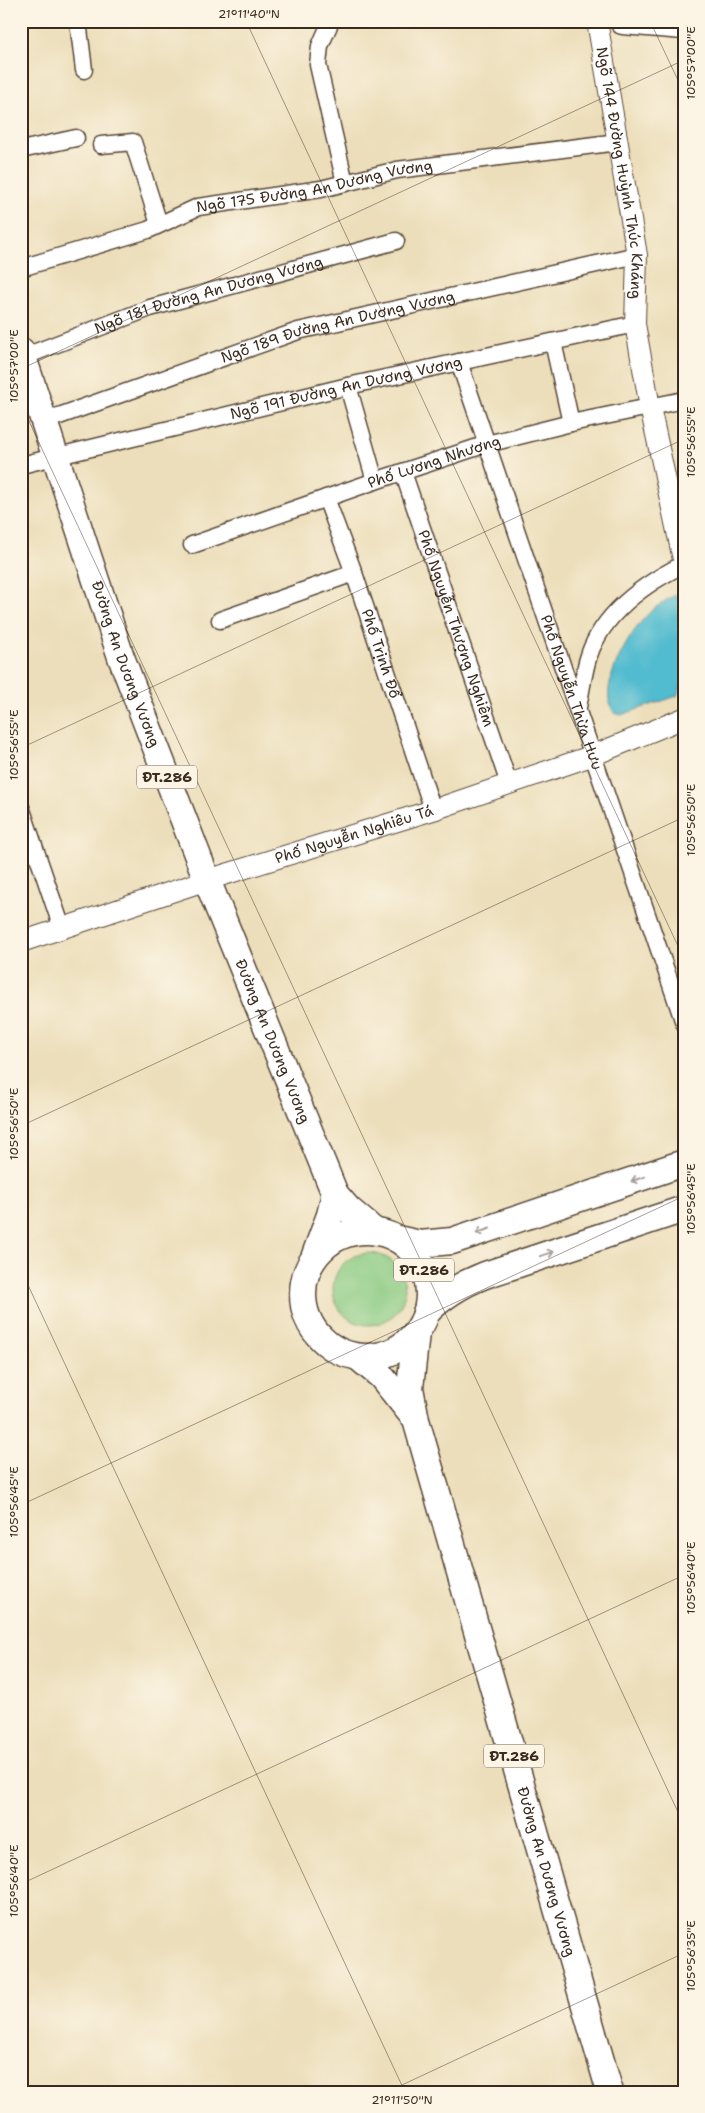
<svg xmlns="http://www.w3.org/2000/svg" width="705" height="2113" font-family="'Shantell Sans',sans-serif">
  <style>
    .green { fill: #8bcb83; stroke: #637a50 }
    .water { fill: #51bbcf; stroke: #467276 }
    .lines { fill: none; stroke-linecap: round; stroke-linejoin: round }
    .minor-casing { stroke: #564535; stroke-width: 19 }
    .tertiary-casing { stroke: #564535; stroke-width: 22 }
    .primary-casing { stroke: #564535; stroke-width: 29 }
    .minor { stroke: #fff; stroke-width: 16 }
    .tertiary { stroke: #fff; stroke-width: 20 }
    .primary { stroke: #fff; stroke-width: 26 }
    .oneway { stroke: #a79f9a }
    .ticks { fill: none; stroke: #3b2a1e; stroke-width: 1; stroke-opacity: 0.45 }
    .labels { text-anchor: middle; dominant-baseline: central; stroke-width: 4.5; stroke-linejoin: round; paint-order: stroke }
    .shield { fill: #fcf5e5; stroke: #75675a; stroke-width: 1 }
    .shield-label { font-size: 14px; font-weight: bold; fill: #3b2a1e }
    .street-label { font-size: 15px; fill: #3b2a1e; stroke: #fcf5e5 }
    .neatline { fill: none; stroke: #3b2a1e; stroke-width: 2 }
    .ticks-label { font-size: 12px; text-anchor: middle; fill: #3b2a1e }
  </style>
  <rect width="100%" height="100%" fill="#fcf5e5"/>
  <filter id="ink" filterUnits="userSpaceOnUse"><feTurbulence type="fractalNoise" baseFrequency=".02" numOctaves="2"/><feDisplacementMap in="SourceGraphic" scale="10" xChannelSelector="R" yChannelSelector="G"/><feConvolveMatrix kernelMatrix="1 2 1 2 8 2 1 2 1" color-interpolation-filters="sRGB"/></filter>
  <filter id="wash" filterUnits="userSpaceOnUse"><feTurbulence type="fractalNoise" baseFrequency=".0096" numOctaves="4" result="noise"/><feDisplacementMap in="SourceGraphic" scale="20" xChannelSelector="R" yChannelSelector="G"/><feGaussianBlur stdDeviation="1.12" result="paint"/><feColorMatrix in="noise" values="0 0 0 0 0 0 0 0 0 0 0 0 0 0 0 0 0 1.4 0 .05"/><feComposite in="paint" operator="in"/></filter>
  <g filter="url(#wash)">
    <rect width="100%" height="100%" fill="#ecdeba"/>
    <!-- green -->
    <circle class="green" cx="369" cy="1289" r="36"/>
    <!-- water -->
    <path class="water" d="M684,591V678L677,696L621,715L616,714C613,710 609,706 609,700C605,674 632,629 651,611C661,603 672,596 684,591Z"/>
  </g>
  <g filter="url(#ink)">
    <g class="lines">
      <!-- minor casing -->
      <g class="minor-casing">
        <g id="minor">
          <polyline points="78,21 84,70"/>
          <polyline points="331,21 320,46 318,65 345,183"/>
          <polyline points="101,145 133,142 159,224"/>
          <polyline points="21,150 76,138"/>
          <path id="s1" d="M21,268L148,230L198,207L321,189L397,170L618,142"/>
          <polyline points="553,342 571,423"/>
          <path id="s2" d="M23,357L150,308L396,241"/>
          <path id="s3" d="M459,362L684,1023"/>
          <polyline points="348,386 375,481"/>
          <path id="s4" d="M45,421L298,331L637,255"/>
          <path id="s5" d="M21,465L348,386L635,324"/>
          <path id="s6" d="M403,472L509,784"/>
          <path id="s7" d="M326,498L354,573L433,810"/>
          <path id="s8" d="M192,545L375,481L487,444L571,423L684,400"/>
          <polyline points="220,620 354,573"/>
          <path d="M578,707C581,692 583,677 587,662C599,616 644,584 684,564"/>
          <polyline points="21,807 62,928"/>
        </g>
      </g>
      <!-- tertiary casing -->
      <g class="tertiary-casing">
        <g id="tertiary">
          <path id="s9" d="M597,21L637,255L635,324L650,407L684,564"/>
          <path id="s10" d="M21,942L207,880L433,810L594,755L684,718"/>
        </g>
      </g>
      <!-- primary casing -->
      <g class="primary-casing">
        <g id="primary">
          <polyline points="623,21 684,26"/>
          <path id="s11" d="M21,351L121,657L207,880L335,1194L348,1209L374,1231"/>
          <circle cx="366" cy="1294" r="63"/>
          <polyline points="397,1239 420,1244 452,1241 684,1163"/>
          <polyline points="315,1255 330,1215 335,1194"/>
          <path d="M426,1313C443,1295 462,1284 485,1275L684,1209"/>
          <path id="s12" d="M416,1333L410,1388L416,1420L610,2092"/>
          <polyline points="358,1357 381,1376 413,1416"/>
        </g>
      </g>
      <!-- minor -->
      <use href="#minor" class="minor"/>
      <!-- tertiary -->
      <use href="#tertiary" class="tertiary"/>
      <!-- primary -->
      <use href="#primary" class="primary"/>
    </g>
    <!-- one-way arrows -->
    <defs><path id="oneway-shaft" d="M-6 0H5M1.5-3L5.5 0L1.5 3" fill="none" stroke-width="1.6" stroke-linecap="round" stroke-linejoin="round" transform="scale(1.25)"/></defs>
    <g class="oneway">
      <use href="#oneway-shaft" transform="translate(638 1179) rotate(161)"/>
      <use href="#oneway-shaft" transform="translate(483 1231) rotate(161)"/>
      <use href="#oneway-shaft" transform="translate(547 1254) rotate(-18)"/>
    </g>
  </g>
  <!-- ticks -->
  <path class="ticks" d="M246,21L684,959M650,21L684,93M21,369L684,60M21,404L684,1825M21,748L684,439M21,1126L684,817M21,1270L405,2092M21,1505L684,1196M21,1884L684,1575M387,2092L684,1953"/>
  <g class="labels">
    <!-- shield labels -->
    <g class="shield">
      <rect x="137" y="765.5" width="60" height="23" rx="4"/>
      <rect x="394" y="1258.5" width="60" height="23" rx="4"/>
      <rect x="484" y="1744.5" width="60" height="23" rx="4"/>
    </g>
    <g class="shield-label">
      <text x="167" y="777">ĐT.286</text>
      <text x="424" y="1270">ĐT.286</text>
      <text x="514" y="1756">ĐT.286</text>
    </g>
    <!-- street labels -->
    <g class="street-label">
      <text stroke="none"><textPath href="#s9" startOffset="154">Ngõ 144 Đường Huỳnh Thúc Kháng</textPath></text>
      <text stroke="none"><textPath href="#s1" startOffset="306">Ngõ 175 Đường An Dương Vương</textPath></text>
      <text stroke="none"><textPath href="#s2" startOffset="196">Ngõ 181 Đường An Dương Vương</textPath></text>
      <text stroke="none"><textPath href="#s4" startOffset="308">Ngõ 189 Đường An Dương Vương</textPath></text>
      <text stroke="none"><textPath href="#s5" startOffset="334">Ngõ 191 Đường An Dương Vương</textPath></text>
      <text stroke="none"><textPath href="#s8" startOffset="256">Phố Lương Nhượng</textPath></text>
      <text stroke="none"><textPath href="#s6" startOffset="165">Phố Nguyễn Thượng Nghiêm</textPath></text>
      <text stroke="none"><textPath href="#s7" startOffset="165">Phố Trịnh Đổ</textPath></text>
      <text stroke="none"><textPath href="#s11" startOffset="330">Đường An Dương Vương</textPath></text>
      <text stroke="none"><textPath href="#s3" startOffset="349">Phố Nguyễn Thừa Hưu</textPath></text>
      <text stroke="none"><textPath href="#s10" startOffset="350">Phố Nguyễn Nghiêu Tá</textPath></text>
      <text stroke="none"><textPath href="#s11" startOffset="735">Đường An Dương Vương</textPath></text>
      <text stroke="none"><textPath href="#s12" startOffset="558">Đường An Dương Vương</textPath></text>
    </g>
  </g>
  <!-- margin -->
  <rect width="705" height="2113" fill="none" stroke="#fcf5e5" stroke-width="55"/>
  <rect x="28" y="28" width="650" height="2058" class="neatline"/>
  <g class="ticks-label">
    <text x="249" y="18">21°11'40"N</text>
    <text transform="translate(691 63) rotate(-90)" y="4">105°57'00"E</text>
    <text transform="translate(14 366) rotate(-90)" y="4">105°57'00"E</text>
    <text transform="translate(691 442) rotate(-90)" y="4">105°56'55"E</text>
    <text transform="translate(14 745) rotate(-90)" y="4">105°56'55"E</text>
    <text transform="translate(691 820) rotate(-90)" y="4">105°56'50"E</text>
    <text transform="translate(14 1124) rotate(-90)" y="4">105°56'50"E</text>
    <text transform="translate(691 1199) rotate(-90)" y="4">105°56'45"E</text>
    <text transform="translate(14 1502) rotate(-90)" y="4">105°56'45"E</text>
    <text transform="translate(691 1578) rotate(-90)" y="4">105°56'40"E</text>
    <text transform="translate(14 1881) rotate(-90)" y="4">105°56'40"E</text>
    <text transform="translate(691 1956) rotate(-90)" y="4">105°56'35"E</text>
    <text x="402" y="2104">21°11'50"N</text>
  </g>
</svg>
